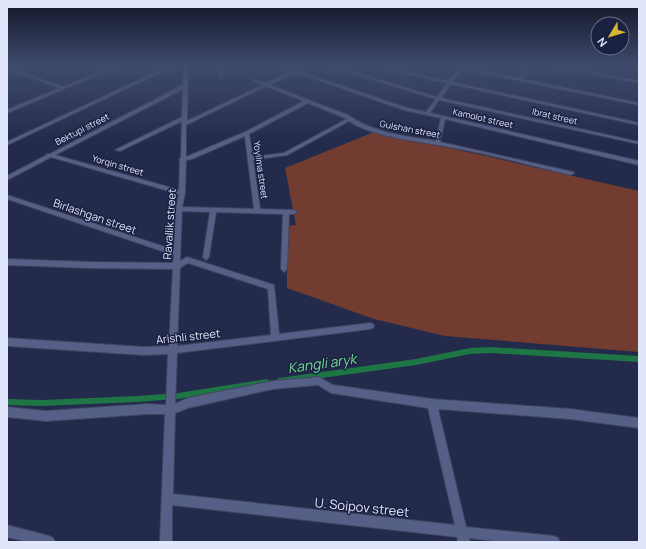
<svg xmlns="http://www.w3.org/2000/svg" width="646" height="549" font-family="Manrope,sans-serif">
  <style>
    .green { fill: #723c30 }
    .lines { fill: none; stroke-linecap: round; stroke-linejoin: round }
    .canal { fill: #1d7643; fill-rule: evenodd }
    .minor-casing { stroke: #404461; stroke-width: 2 }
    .minor { fill: #565f85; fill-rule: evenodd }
    .labels { text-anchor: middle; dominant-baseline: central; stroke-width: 3; stroke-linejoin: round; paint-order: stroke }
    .far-street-label { font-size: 9px; fill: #e0e6fc; stroke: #1a2040 }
    .street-label { font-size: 11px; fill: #e0e6fc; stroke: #1a2040 }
    .near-street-label { font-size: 13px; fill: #e0e6fc; stroke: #1a2040 }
    .near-water-label { font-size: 14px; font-style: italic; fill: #6fde96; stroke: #1a2040 }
  </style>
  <rect width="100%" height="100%" fill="#232a4b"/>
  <!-- green -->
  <polygon class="green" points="374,132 437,145 639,191 639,352 445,336 374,319 287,288 287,226 296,225 285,168"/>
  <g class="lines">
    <!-- canal -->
    <g class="canal">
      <polygon points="491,347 639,356 639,362 491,353 470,354 416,365 279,384 277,383 276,381 277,379 279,378 416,359 470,348"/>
      <polygon points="267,379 269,380 270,382 269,384 267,385 178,399 137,402 42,406 7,405 7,399 42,400 137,396 178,393"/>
    </g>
    <!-- minor casing -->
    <g class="minor-casing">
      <g id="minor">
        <polygon points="93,66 98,66 107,69 113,66 118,66 7,113 7,110 60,88 7,69 7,67 64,87 103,70"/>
        <polygon points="169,66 174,66 7,145 7,142"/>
        <path d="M184,66H188L187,121L263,85L253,81V79L266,83L291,71L278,66H283L294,70L302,66H307L298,71L407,108L426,112L436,99L328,66H333L437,97L447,83L389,70L391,69L449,81L459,68L452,66H464L463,67L519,78L526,66H530L522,79L639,103V105L462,69L452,82L639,123V125L451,84L441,98L639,142V144L439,100L430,113L639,161V165L445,119L440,142L573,172L574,173L571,175C532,166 494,155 455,148C426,142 373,138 349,121L287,155L253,160L260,209L294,210L297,212L294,214H289L287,269L284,272L281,269L283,214L216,212L209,257L206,260L203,257L210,212L182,211L180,261L187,257L274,285L279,334L370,323L373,324L374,326L373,328L370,329L177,353L175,404L188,398L273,381L319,377L333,385L432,399L570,409L639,418V428L570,419L438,409L466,527L554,536L558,538L560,542H504L469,538L470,542H458L457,537L172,505V542H160L165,414H148L46,421L7,417V407L46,411L148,404L166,405L168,354L144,355L7,346V338L144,347L169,346L173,269L89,268L7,265V259L89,262L173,263L174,255L7,199V195L174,250L176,209L179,194L51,157L9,179L7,180V176L47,155V154H50L183,85ZM295,72L404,110L441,118L436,141C406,136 373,133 348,115L269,85ZM266,86L304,101L245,132L186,157V125ZM183,89L182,117L115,150L120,151L182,121L181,158L179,159L180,160L179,190L55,155ZM308,103L347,119L284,153L253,157L249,134ZM245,136L254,209L182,207L185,193L186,160L192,159ZM188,263L268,289L271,335L177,346L180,268ZM318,385L331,393L428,408L455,525L173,494L175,413L188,408L273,389Z"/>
        <polygon points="218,66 222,66 223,79 220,78"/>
        <polygon points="553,66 560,66 639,81 639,83"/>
        <polygon points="7,525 49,536 53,538 55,542 28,542 7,537"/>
      </g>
    </g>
    <!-- minor -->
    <use href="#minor" class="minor"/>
  </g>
  <!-- sky -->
  <linearGradient id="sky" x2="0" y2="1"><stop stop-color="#131729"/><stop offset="0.46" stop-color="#3f4a6c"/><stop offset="1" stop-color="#3f4a6c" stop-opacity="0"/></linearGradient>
  <rect width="646" height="143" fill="url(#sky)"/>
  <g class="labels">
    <!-- far-street labels -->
    <g class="far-street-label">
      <text transform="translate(555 116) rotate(13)">Ibrat street</text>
      <text transform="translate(483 118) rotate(13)">Kamolot street</text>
      <text transform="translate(82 129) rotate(-27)">Bektupi street</text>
      <text transform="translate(410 129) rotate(11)">Gulshan street</text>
      <text transform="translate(118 165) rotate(16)">Yorqin street</text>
      <text transform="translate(261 170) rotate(82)">Yoyilma street</text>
    </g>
    <!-- street labels -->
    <g class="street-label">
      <text transform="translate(95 216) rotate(19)">Birlashgan street</text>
      <text transform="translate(169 224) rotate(-86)">Ravallik street</text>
      <text transform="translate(188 336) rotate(-6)">Arishli street</text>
    </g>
    <!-- near-street labels -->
    <g class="near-street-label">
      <text transform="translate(362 507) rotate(6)">U. Soipov street</text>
    </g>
    <!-- near-water labels -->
    <g class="near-water-label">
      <text transform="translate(322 363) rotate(-8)">Kangli aryk</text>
    </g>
  </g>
  <!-- border -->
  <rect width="646" height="549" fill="none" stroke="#e0e6fc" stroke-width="16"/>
  <!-- north arrow -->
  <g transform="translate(610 36) rotate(232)"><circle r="19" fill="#1a2040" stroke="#696f8b"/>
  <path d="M0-3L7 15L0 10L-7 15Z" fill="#d6b534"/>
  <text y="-6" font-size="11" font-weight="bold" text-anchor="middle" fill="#e0e6fc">N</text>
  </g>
</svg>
